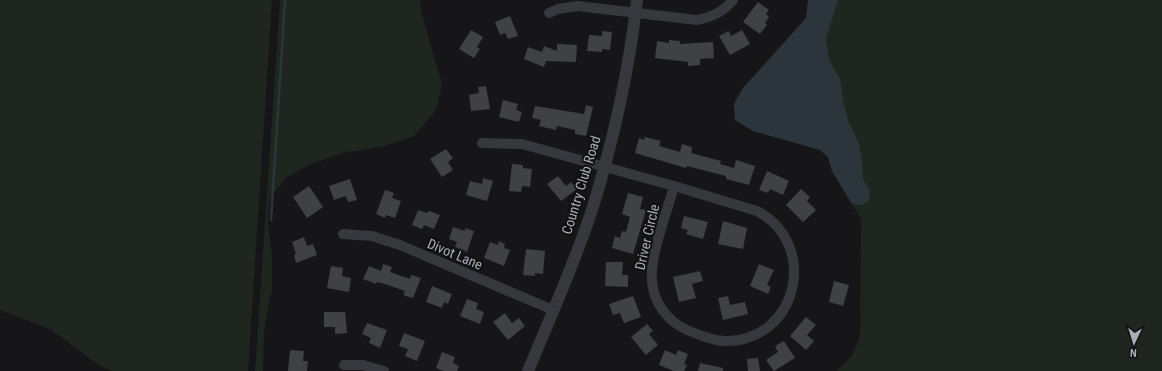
<svg xmlns="http://www.w3.org/2000/svg" width="1162" height="371" font-family="'Roboto Condensed',sans-serif">
  <style>
    .green { fill: #1e261f }
    .water { fill: #2c353c }
    .lines { fill: none; stroke-linecap: round; stroke-linejoin: round }
    .stream { stroke: #2c353c; stroke-width: 2.5 }
    .building { fill: #404145 }
    .minor { stroke: #37383d; stroke-width: 10 }
    .tertiary { stroke: #37383d; stroke-width: 12 }
    .labels { text-anchor: middle; dominant-baseline: central; stroke-width: 4; stroke-linejoin: round; paint-order: stroke }
    .street-label { font-size: 14px; fill: #a8adb8; stroke: #111113 }
  </style>
  <rect width="100%" height="100%" fill="#161618"/>
  <!-- green -->
  <g class="green">
    <polygon points="0,0 272,0 248,371 112,371 97,364 50,329 0,310"/>
    <polygon points="280,0 420,0 422,15 442,84 436,110 414,136 382,147 343,153 311,164 287,177 270,197 268,223 272,256 272,289 264,331 263,371 255,371"/>
    <polygon points="808,0 1162,0 1162,371 837,371 852,356 860,336 861,219 832,171 828,157 820,150 753,131 735,120 734,104 743,88 806,18"/>
  </g>
  <!-- water -->
  <polygon class="water" points="808,0 838,0 826,38 829,60 840,79 843,101 848,120 859,144 862,160 863,179 870,191 869,201 862,205 852,204 832,171 828,157 820,150 753,131 735,120 734,104 743,88 806,18"/>
  <g class="lines">
    <!-- stream -->
    <polyline class="stream" points="271,220 285,0"/>
  </g>
  <!-- building -->
  <g class="building">
    <polygon points="758,2 769,10 766,14 769,17 765,23 767,25 760,34 743,22"/>
    <polygon points="510,16 518,36 508,39 505,33 500,35 495,22"/>
    <polygon points="471,30 483,37 477,47 480,49 474,58 459,49"/>
    <polygon points="742,30 750,44 730,55 719,36 729,31 731,36"/>
    <polygon points="602,31 612,32 610,50 602,49 602,52 587,51 589,35 602,36"/>
    <polygon points="669,40 680,41 680,44 713,42 714,58 700,59 700,65 688,66 688,62 655,58 657,41 669,43"/>
    <polygon points="557,44 577,45 576,62 546,61 544,67 524,59 528,47 542,52 544,46 557,51"/>
    <polygon points="486,86 490,109 471,111 469,95 479,93 478,87"/>
    <polygon points="503,100 518,104 516,110 522,112 519,122 499,117"/>
    <polygon points="586,105 593,107 586,136 575,134 575,130 557,126 556,130 539,126 541,120 532,118 535,106 584,114"/>
    <polygon points="645,137 661,141 659,146 680,152 682,144 692,147 691,153 721,161 720,164 734,168 736,160 755,166 749,185 726,179 726,176 687,166 686,168 635,153 639,138 644,140"/>
    <polygon points="446,149 453,158 448,162 453,170 442,177 430,159"/>
    <polygon points="512,164 523,165 523,168 532,169 530,187 522,186 521,192 509,191"/>
    <polygon points="767,171 789,181 783,195 770,189 768,193 759,190"/>
    <polygon points="558,176 566,186 571,182 577,189 561,201 547,184"/>
    <polygon points="483,178 493,181 487,201 466,195 470,181 482,184"/>
    <polygon points="350,179 357,200 348,202 346,196 334,200 329,186"/>
    <polygon points="309,186 323,207 307,218 293,197"/>
    <polygon points="801,189 810,197 807,201 816,210 803,222 786,205"/>
    <polygon points="385,190 394,193 392,198 401,201 395,218 386,215 385,218 376,214"/>
    <polygon points="628,193 643,197 640,209 646,210 633,254 612,248 615,236 620,238 622,231 626,232 630,217 622,214"/>
    <polygon points="418,210 427,213 429,211 440,215 434,229 424,225 422,229 412,225"/>
    <polygon points="684,216 708,222 703,239 686,234 688,230 681,228"/>
    <polygon points="723,221 747,228 743,249 718,244"/>
    <polygon points="453,227 465,231 465,228 474,231 467,252 455,247 457,242 449,239"/>
    <polygon points="304,237 307,246 313,244 317,255 296,263 294,255 296,254 292,242"/>
    <polygon points="499,241 505,244 504,248 510,250 504,266 484,258 490,242 498,245"/>
    <polygon points="526,249 545,251 543,274 535,273 535,276 523,275"/>
    <polygon points="606,262 623,262 622,275 628,275 628,287 605,286"/>
    <polygon points="383,264 392,267 390,272 410,279 411,275 421,278 413,298 403,295 405,291 385,284 377,282 376,284 363,279 369,266 381,271"/>
    <polygon points="759,264 774,270 767,285 771,287 768,294 750,286"/>
    <polygon points="331,266 343,268 342,276 351,278 349,292 327,288"/>
    <polygon points="700,271 703,281 692,284 696,298 679,302 673,277"/>
    <polygon points="834,281 849,285 843,306 829,302"/>
    <polygon points="432,286 452,294 448,304 444,302 442,308 426,302"/>
    <polygon points="633,296 641,317 624,323 620,313 613,315 609,304"/>
    <polygon points="728,296 730,305 745,302 748,314 723,320 718,298"/>
    <polygon points="467,299 478,303 476,309 484,312 480,324 460,316"/>
    <polygon points="324,312 345,312 347,333 335,334 335,327 324,327"/>
    <polygon points="505,313 512,323 519,318 525,326 508,340 493,322"/>
    <polygon points="806,317 816,325 807,335 814,341 806,350 790,336"/>
    <polygon points="367,323 387,330 380,348 369,343 371,338 362,334"/>
    <polygon points="647,324 653,331 649,334 658,345 646,355 631,337"/>
    <polygon points="404,333 425,341 417,361 405,356 408,349 399,346"/>
    <polygon points="784,341 795,358 774,371 766,360 778,352 775,346"/>
    <polygon points="290,350 304,351 303,361 308,361 307,371 288,371"/>
    <polygon points="665,350 676,355 678,350 688,354 684,364 687,365 684,371 674,371 659,365"/>
    <polygon points="442,352 455,357 453,363 459,366 457,371 444,371 436,368"/>
    <polygon points="758,358 760,371 748,371 747,359"/>
    <polygon points="700,363 723,368 723,371 698,371"/>
  </g>
  <g class="lines">
    <!-- minor -->
    <g class="minor">
      <path d="M549,13L558,9L577,6L697,20C712,17 723,12 733,0"/>
      <polyline points="482,143 522,144 674,186"/>
      <path d="M674,186L757,211C821,245 797,343 724,341C711,340 699,335 687,330C667,321 653,302 652,280C650,255 667,212 674,186Z"/>
      <polyline points="343,234 372,236 400,245 553,310"/>
      <polyline points="344,365 363,365 384,371"/>
    </g>
    <!-- tertiary -->
    <path class="tertiary" d="M528,371C550,318 574,265 592,210C613,142 629,71 637,0"/>
  </g>
  <g class="labels">
    <!-- street labels -->
    <g class="street-label">
      <text transform="translate(581 185) rotate(-73)">Country Club Road</text>
      <text transform="translate(647 237) rotate(-77)">Driver Circle</text>
      <text transform="translate(455 254) rotate(23)">Divot Lane</text>
    </g>
  </g>
  <!-- north arrow -->
  <g transform="translate(1134 343) rotate(184)" stroke="#111113" stroke-width="3" paint-order="stroke">
  <path d="M0-3L7 15L0 10L-7 15Z" fill="#a8adb8"/>
  <text y="-6" font-size="11" font-weight="bold" text-anchor="middle" fill="#a8adb8">N</text>
  </g>
</svg>
